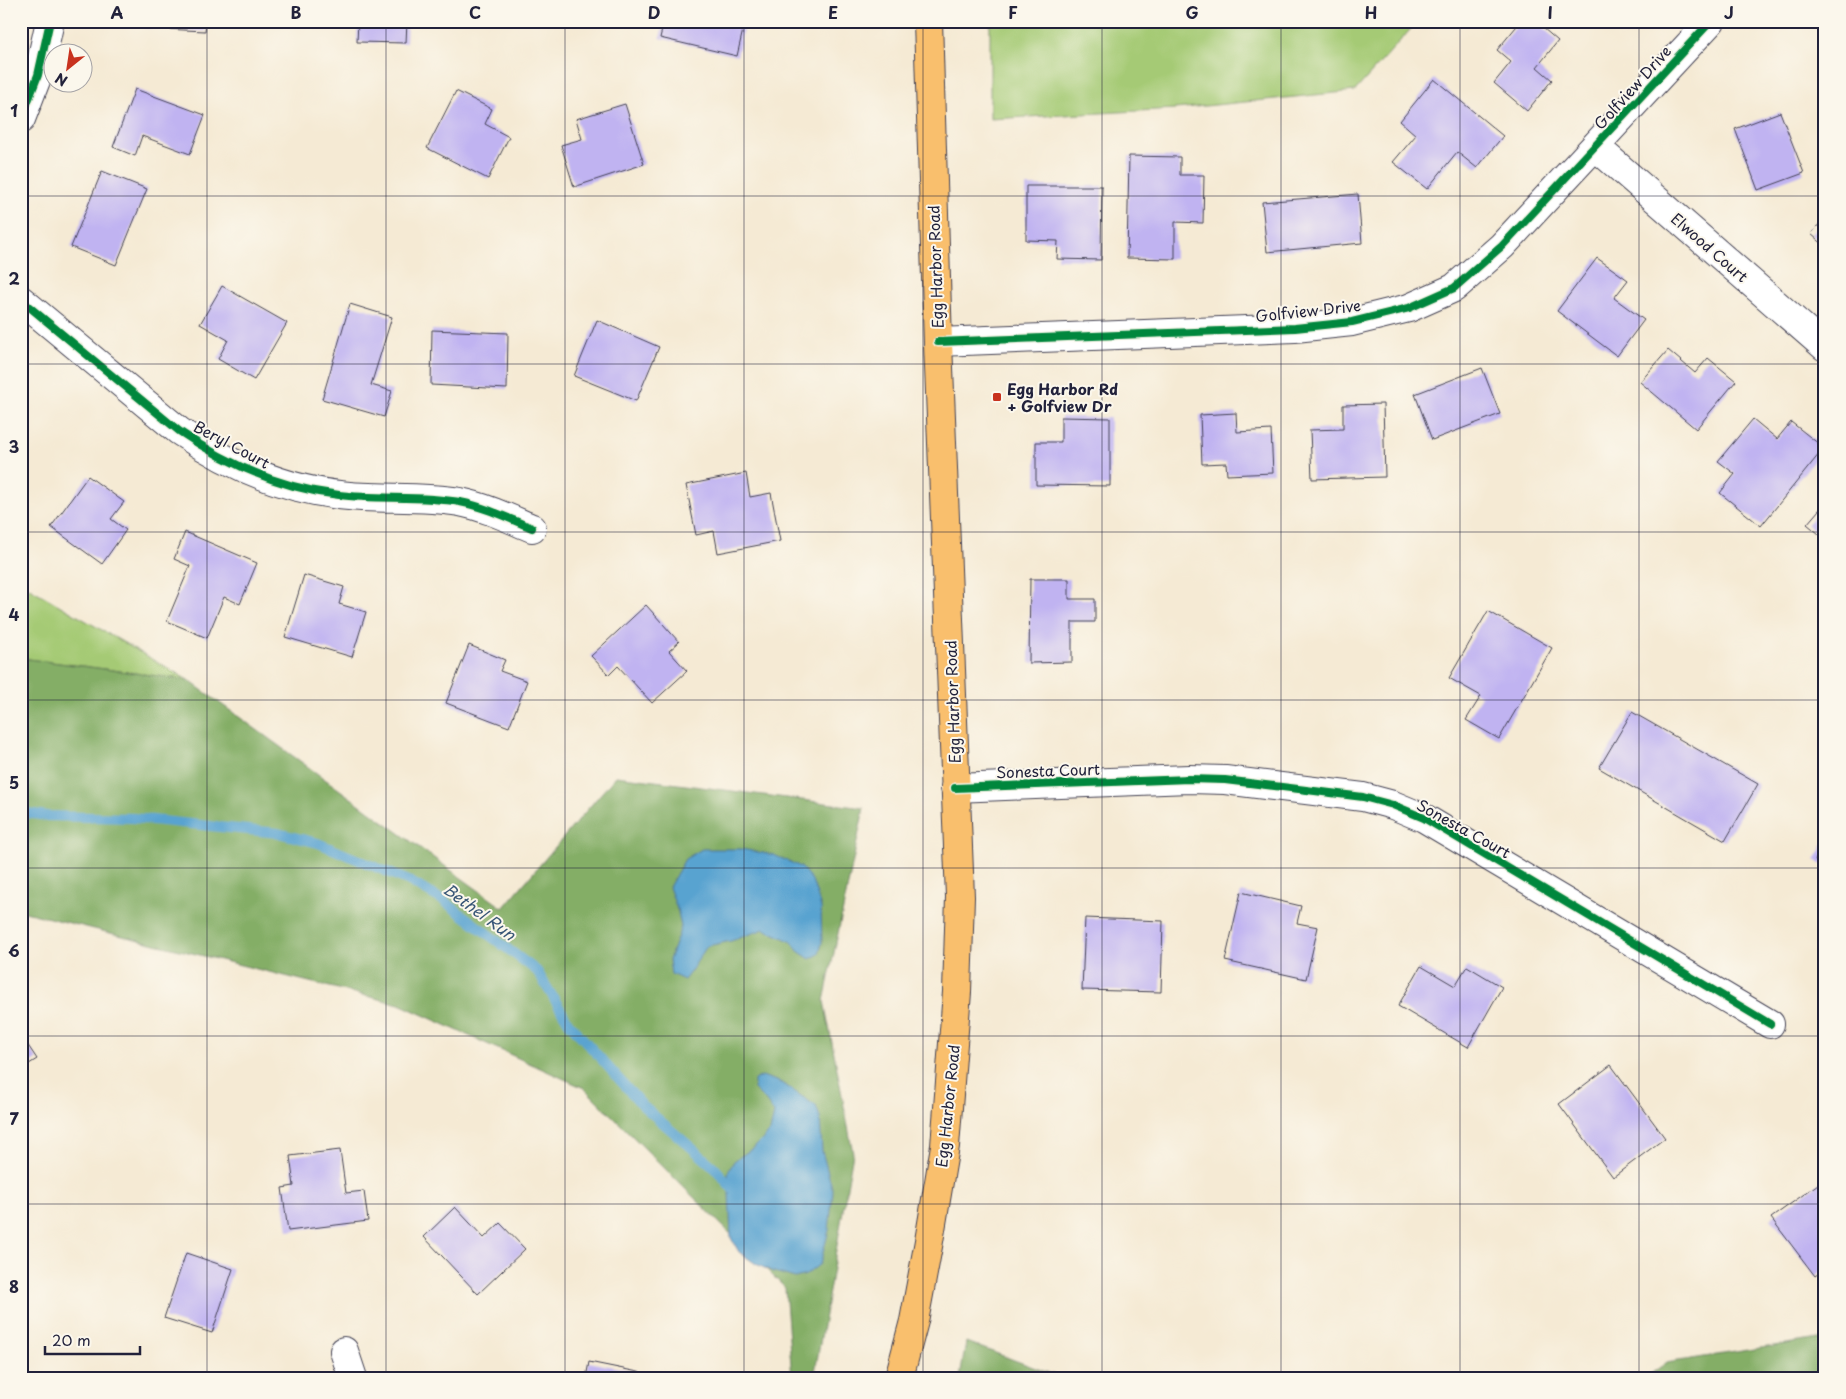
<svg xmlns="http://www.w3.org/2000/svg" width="1846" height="1399" font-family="'Playpen Sans',sans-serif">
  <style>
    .green { fill: #a5ca74; stroke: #647658 }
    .forest { fill: #84ae66; stroke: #536850 }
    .water { fill: #59a3d0; stroke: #3e6286 }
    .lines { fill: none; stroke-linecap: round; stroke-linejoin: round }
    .stream { stroke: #59a3d0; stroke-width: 10 }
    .building { fill: #c0b3f1 }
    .minor-casing { stroke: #424052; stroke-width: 30 }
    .major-casing { stroke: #424052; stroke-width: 30 }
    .minor { stroke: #fff; stroke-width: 28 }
    .major { stroke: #f9bf6d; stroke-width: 28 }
    .cycleway-casing { stroke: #fbf7ec; stroke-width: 11 }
    .cycleway { stroke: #00873e; stroke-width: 8 }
    .grid { fill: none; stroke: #22223b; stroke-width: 1; stroke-opacity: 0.55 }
    .poi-dot { fill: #c8321e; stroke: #fbf7ec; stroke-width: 2 }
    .labels { text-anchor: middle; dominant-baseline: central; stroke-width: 4; stroke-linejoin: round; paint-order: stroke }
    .street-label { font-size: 15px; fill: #22223b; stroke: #fbf7ec }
    .poi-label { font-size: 15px; font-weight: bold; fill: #22223b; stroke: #fbf7ec; text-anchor: start }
    .water-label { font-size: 16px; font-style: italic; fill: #385677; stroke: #fbf7ec }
    .neatline { fill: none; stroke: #22223b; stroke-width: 2 }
    .grid-label { font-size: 16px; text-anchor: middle; font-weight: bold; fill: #22223b }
  </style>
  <rect width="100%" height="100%" fill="#fbf7ec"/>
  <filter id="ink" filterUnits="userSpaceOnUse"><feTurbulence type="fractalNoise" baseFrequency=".02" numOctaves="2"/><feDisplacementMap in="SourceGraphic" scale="10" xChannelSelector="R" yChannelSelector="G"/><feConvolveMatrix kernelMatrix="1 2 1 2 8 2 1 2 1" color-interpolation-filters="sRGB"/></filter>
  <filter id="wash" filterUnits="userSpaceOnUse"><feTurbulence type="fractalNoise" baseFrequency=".0096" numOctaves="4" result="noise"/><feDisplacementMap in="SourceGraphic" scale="20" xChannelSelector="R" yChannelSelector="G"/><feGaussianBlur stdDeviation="1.12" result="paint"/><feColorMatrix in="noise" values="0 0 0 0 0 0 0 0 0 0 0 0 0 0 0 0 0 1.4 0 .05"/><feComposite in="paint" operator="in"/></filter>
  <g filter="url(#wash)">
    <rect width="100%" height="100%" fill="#f5ead4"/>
    <!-- green -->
    <g class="green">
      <polygon points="990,21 1418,21 1355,91 1175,109 990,119"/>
      <polygon points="21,583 188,680 21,658"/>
    </g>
    <!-- forest -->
    <g class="forest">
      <polygon points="21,658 188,680 503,908 616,776 864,808 824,1001 853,1153 814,1378 792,1378 785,1288 584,1088 399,1004 21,911"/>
      <polygon points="1825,1338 1825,1378 1645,1378 1666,1363"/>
      <polygon points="966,1342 1062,1378 960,1378"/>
    </g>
    <!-- water -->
    <g class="water">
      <polygon points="702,849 741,849 774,855 801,867 812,880 821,907 822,943 819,954 810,959 798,951 792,942 764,929 731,941 707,946 691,971 684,980 671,974 669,960 681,927 678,912 669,887 685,859"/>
      <polygon points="762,1076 782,1083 816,1106 820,1117 822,1151 833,1191 829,1230 820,1264 806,1275 795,1278 771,1271 756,1264 739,1252 731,1238 728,1172 734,1161 756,1146 770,1132 774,1113 766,1101 754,1089 754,1080"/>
    </g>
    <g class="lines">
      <!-- stream -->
      <polyline class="stream" points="21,812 46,816 133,818 278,833 318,843 409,881 444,901 537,971 569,1023 643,1106 714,1167 736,1193"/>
    </g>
    <g id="blocks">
      <!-- building -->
      <g class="building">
        <polygon points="145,21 206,21 205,31 144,28"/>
        <polygon points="358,21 407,21 406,43 357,42"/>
        <polygon points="664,21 745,21 737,56 660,38"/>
        <polygon points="1521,21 1535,21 1558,41 1537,67 1552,80 1527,111 1494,83 1511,62 1497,50"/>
        <polygon points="1434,79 1503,136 1477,168 1457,152 1427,189 1393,162 1416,135 1400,121"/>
        <polygon points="135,89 205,115 190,154 142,136 135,156 113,147"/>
        <polygon points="456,91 492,109 485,124 509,137 488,179 427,148"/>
        <polygon points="625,104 644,164 574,187 561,145 582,139 576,119"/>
        <polygon points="1780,112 1804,173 1758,190 1735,129"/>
        <polygon points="1129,156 1180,157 1180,175 1204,175 1203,223 1175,222 1175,259 1127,258"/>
        <polygon points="102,171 147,189 116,265 71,247"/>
        <polygon points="1026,186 1102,186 1101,260 1057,259 1058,241 1026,240"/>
        <polygon points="1358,194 1362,243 1267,252 1262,202"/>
        <polygon points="1825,217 1825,246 1811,234"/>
        <polygon points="1597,258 1628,280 1614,298 1644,320 1617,356 1557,311"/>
        <polygon points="222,286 287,323 254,380 218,359 228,340 200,324"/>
        <polygon points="350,304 392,317 371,385 392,391 384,417 322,399"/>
        <polygon points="597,320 659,347 636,401 574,376"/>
        <polygon points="432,330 508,333 507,389 431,385"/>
        <polygon points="1668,350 1695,373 1708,358 1736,381 1696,429 1640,382"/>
        <polygon points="1482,368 1500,414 1432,440 1415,394"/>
        <polygon points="1383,404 1385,477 1312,479 1310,430 1343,429 1343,405"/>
        <polygon points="1236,413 1237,432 1271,430 1273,473 1227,475 1226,463 1202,464 1200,415"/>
        <polygon points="1061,417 1110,418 1110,486 1036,485 1036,442 1061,442"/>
        <polygon points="1753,419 1777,439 1791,422 1824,448 1761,526 1720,493 1735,474 1718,461"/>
        <polygon points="746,473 750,497 771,493 780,541 718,553 714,531 696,535 686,485"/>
        <polygon points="88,476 124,502 111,519 126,530 102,564 51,527"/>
        <polygon points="1825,503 1825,539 1807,524"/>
        <polygon points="185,532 257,563 240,604 224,597 207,638 167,621 190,566 174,559"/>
        <polygon points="304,575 344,587 339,604 366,612 352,657 285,637"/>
        <polygon points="1030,579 1069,579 1069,599 1095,599 1095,622 1072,622 1072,662 1029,663"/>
        <polygon points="646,605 679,642 669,651 687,671 652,703 618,666 609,675 591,656"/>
        <polygon points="1488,611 1552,648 1499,739 1466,720 1481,696 1449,678"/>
        <polygon points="469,645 505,660 500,671 527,681 509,727 446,703"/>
        <polygon points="1632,712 1758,784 1725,841 1599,768"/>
        <polygon points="1825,843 1825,865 1815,860"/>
        <polygon points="1241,892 1301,906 1297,923 1318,927 1306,979 1225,961"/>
        <polygon points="1085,918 1163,921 1161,992 1082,990"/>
        <polygon points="1421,966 1455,986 1467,966 1502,987 1468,1047 1398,1006"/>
        <polygon points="21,1035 37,1059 21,1069"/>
        <polygon points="1611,1065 1665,1138 1613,1177 1559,1104"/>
        <polygon points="340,1150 346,1193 364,1191 368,1221 288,1231 282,1188 294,1186 290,1156"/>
        <polygon points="1825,1179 1825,1269 1815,1276 1771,1218"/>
        <polygon points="455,1207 484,1238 500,1223 525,1249 478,1294 424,1237"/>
        <polygon points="186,1253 233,1269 212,1333 164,1318"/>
        <polygon points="589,1362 653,1375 652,1378 586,1378"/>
      </g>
    </g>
  </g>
  <g filter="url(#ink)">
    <use href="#blocks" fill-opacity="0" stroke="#424052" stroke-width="1"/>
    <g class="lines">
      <!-- minor casing -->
      <g class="minor-casing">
        <g id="minor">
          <polyline points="21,119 38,75 50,21"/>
          <polyline points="1596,147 1825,347"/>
          <path d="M21,300L179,431C227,464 280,488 339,495C379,500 420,495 460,502C485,507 508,518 532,528"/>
          <polyline points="938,342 1295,328 1352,322 1409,308 1454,288 1502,246 1711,21"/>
          <polyline points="955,788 1189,779 1225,780 1363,797 1393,805 1424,818 1770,1024"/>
          <polyline points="344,1351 353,1378"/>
        </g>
      </g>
      <!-- major casing -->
      <g class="major-casing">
        <polyline id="major" points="899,1378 914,1321 929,1241 945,1146 957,992 960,897 938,342 928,21"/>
      </g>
      <!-- minor -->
      <use href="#minor" class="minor"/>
      <!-- major -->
      <use href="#major" class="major"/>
      <!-- cycleway casing -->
      <g class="cycleway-casing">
        <g id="cycleway">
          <polyline points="21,119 38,75 50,21"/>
          <path d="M21,300L179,431C227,464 280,488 339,495C379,500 420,495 460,502C485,507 508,518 532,528"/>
          <polyline points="938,342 1295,328 1352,322 1409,308 1454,288 1502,246 1711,21"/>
          <polyline points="955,788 1189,779 1225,780 1363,797 1393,805 1424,818 1770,1024"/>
        </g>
      </g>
      <!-- cycleway -->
      <use href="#cycleway" class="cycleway"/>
    </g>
  </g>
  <!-- grid -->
  <path class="grid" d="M207,21V1378M386,21V1378M565,21V1378M744,21V1378M923,21V1378M1102,21V1378M1281,21V1378M1460,21V1378M1639,21V1378M21,196H1825M21,364H1825M21,532H1825M21,700H1825M21,868H1825M21,1036H1825M21,1204H1825"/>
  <!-- markers -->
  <rect class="poi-dot" x="992" y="392" width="10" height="10" rx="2.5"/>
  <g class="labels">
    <!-- street labels -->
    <g class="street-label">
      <text transform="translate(1632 87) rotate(-48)">Golfview Drive</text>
      <text transform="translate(1710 247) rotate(41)">Elwood Court</text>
      <text transform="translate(935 267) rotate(-92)">Egg Harbor Road</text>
      <text transform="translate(1308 310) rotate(-6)">Golfview Drive</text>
      <text transform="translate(232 444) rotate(28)">Beryl Court</text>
      <text transform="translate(952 702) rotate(-92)">Egg Harbor Road</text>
      <text transform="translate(1048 770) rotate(-2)">Sonesta Court</text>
      <text transform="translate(1464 828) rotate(29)">Sonesta Court</text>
      <text transform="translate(947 1106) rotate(-84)">Egg Harbor Road</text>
    </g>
    <!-- poi labels -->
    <g class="poi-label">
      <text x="1007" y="388">Egg Harbor Rd<tspan x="1007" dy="17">+ Golfview Dr</tspan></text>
    </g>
    <!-- water labels -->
    <g class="water-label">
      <text transform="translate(480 911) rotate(36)">Bethel Run</text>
    </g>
  </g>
  <!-- margin -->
  <rect width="1846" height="1399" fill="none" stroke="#fbf7ec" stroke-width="55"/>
  <!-- north arrow -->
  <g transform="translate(68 68) rotate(210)"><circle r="24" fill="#fbf7ec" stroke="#a4a2a5"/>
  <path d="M0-4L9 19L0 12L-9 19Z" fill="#c8321e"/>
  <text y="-8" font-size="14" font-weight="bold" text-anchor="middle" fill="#22223b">N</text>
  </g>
  <!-- scale -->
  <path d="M45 1346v8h95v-8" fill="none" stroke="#22223b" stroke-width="2.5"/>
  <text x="52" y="1346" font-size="15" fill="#22223b" stroke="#fbf7ec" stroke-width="4" paint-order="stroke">20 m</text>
  <rect x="28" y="28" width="1790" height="1344" class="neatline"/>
  <g class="grid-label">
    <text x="117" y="19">A</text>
    <text x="296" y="19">B</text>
    <text x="475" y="19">C</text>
    <text x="654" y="19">D</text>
    <text x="833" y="19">E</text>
    <text x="1013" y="19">F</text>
    <text x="1192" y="19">G</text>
    <text x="1371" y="19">H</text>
    <text x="1550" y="19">I</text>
    <text x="1729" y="19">J</text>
    <text x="14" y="117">1</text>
    <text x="14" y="285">2</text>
    <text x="14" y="453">3</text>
    <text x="14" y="621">4</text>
    <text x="14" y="789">5</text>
    <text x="14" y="957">6</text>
    <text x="14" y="1125">7</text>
    <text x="14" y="1293">8</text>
  </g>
</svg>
